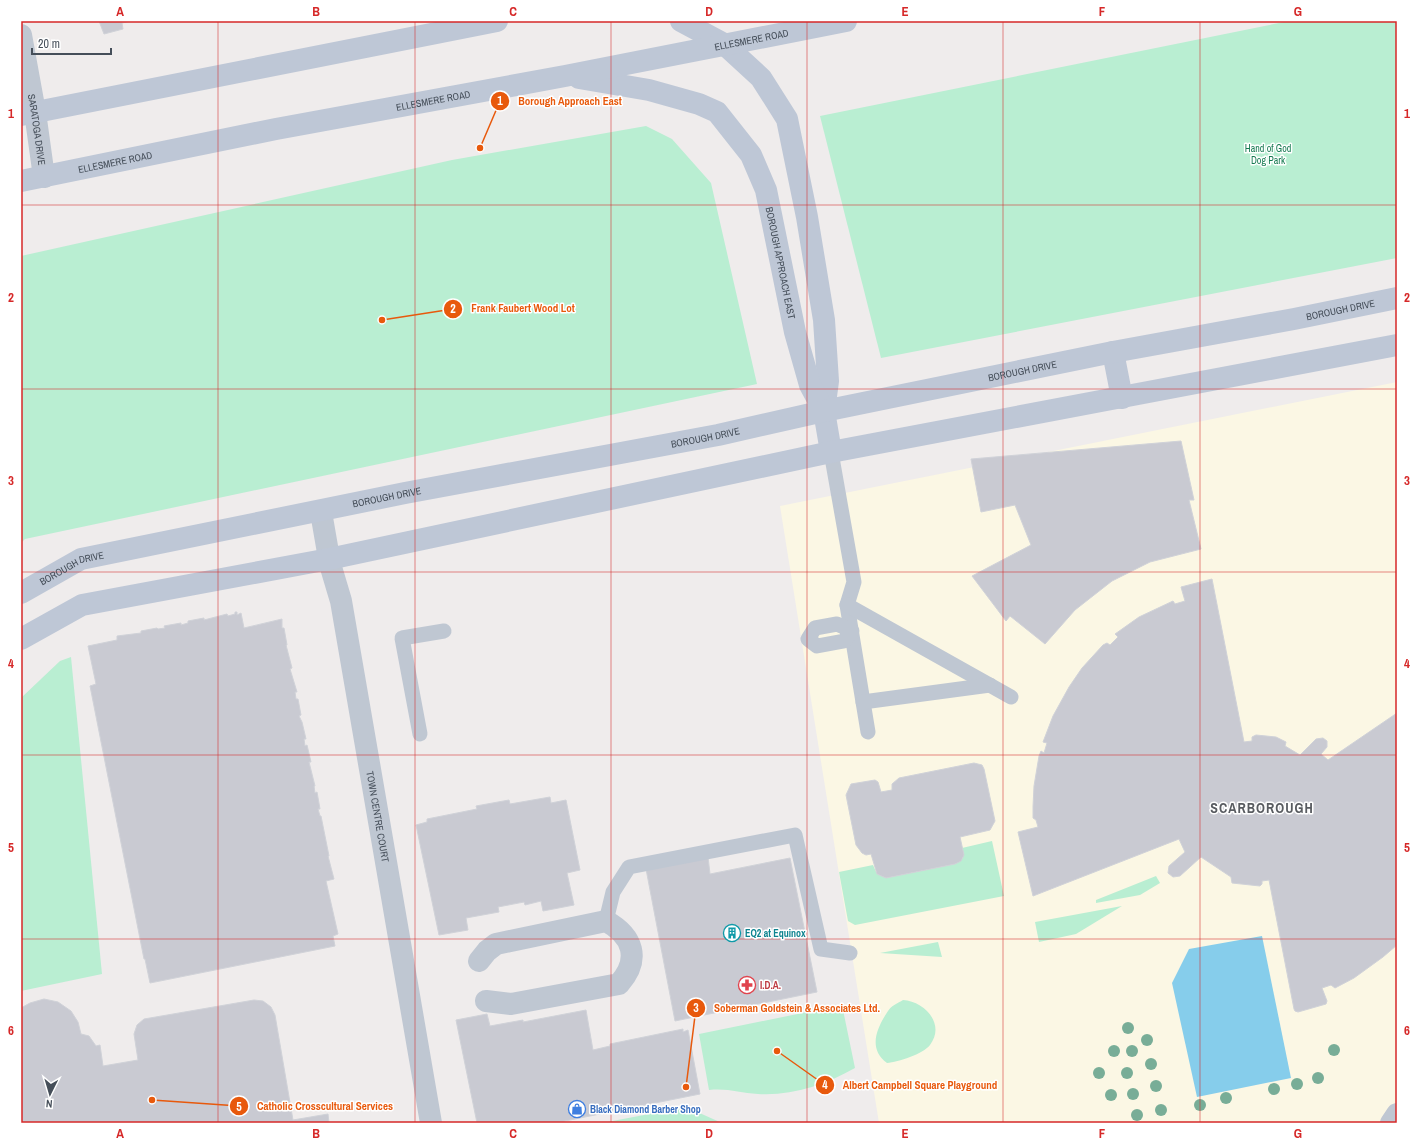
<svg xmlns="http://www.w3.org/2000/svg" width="1418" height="1144" font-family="'Archivo Narrow',sans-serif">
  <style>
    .commercial { fill: #fbf7e4 }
    .green { fill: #b9eed2 }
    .water { fill: #86cdeb }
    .building { fill: #c9cad2; stroke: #d0d2d8 }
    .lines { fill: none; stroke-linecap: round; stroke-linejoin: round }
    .lane { stroke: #bfc7d2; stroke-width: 15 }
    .street { stroke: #bfc7d2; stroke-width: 22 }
    .secondary { stroke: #bec7d6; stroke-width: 22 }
    .tree { fill: #78ad97 }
    .grid { fill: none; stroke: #d62828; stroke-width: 1; stroke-opacity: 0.55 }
    .labels { text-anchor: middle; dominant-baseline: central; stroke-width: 3; stroke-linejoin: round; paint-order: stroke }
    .street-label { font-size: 10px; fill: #454e59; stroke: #fff }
    .park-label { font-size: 10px; fill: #167a51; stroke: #fff }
    .culture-label { font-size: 10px; font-weight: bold; fill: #0d838f; stroke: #fff; text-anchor: start }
    .health-label { font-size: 10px; font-weight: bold; fill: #be3a42; stroke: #fff; text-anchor: start }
    .shop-label { font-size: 10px; font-weight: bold; fill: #366cbe; stroke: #fff; text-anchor: start }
    .district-label { font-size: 14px; font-weight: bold; letter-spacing: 1px; fill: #595c61; stroke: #fff }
    .leader { fill: none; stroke: #e8590c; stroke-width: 1.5 }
    .callout-dot { fill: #e8590c; stroke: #fff; stroke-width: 1.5 }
    .mark-label { font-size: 12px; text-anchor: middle; font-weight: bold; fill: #fff }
    .callout-label { font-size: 11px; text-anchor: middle; font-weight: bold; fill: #e8590c; stroke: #fff; stroke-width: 3; stroke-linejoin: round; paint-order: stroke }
    .neatline { fill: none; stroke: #d62828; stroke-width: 1.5 }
    .grid-label { font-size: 13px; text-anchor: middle; font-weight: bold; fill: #d62828 }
  </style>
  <rect width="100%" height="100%" fill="#efecec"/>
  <!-- commercial -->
  <polygon class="commercial" points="1397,382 1397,1123 879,1123 780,506"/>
  <!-- green -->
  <g class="green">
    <polygon points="1289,21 1397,21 1397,258 881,358 820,116"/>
    <polygon points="646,126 672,139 711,183 757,384 25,539 21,543 21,256 452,160"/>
    <polygon points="71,657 102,974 21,991 21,698 60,661"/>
    <polygon points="992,841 1004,896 855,925 848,921 839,872 873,865 877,874 886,878 955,864 963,858 962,848"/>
    <polygon points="1156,876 1160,883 1140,895 1096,903 1096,900"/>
    <polygon points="1122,906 1076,934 1039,942 1035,922"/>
    <polygon points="938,942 942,957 880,953"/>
    <path d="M903,1000C924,1001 946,1024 930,1045C923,1054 898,1062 887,1063C868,1049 876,1029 888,1011C891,1006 898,1003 903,1000Z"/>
    <path d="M842,1005L855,1068C825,1085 792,1096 758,1094C740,1093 728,1088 709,1090L699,1034Z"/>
    <polygon points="686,1107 722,1123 602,1123"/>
  </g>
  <!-- water -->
  <polygon class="water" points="1262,936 1291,1078 1197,1097 1172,983 1189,949"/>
  <!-- building -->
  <g class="building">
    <polygon points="99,21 131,21 122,23 123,29 104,34"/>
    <polygon points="1181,441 1194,500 1189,500 1201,549 1150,562 1112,581 1075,610 1045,644 1010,616 1006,621 972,576 1031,545 1015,505 981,512 971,459"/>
    <polygon points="1212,579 1244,742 1252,741 1252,737 1256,735 1276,737 1286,742 1285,746 1300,755 1316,739 1323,738 1327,741 1327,747 1321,754 1328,760 1397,713 1397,945 1383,957 1354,978 1335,988 1331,985 1322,988 1327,1001 1326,1004 1298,1012 1295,1011 1294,1009 1269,880 1262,881 1262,884 1260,886 1232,883 1231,877 1201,857 1180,876 1173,877 1168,873 1169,866 1185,852 1179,839 1033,896 1018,832 1038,827 1036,820 1033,818 1033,807 1034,786 1039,756 1041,751 1044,753 1047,743 1043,742 1053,716 1069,687 1082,668 1103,645 1107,643 1110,645 1118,637 1115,634 1139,617 1173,601 1175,604 1185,601 1181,587"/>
    <polygon points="235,612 237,612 237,615 241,613 244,628 282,619 282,628 284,628 287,645 286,645 292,668 290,669 297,692 295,692 296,699 298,699 301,715 299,716 302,722 306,739 304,739 305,746 307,745 311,762 309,762 315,786 314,786 315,793 317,792 320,809 318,809 320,816 321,816 329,856 328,856 334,879 326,881 338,934 333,936 335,946 150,983 145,959 144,959 90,686 96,684 88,646 117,640 117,636 141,633 141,631 157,628 158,629 165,628 164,626 181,623 181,625 188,623 188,621 204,618 204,620 227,614 228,616 235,614"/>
    <polygon points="974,763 982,765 984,769 995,821 990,830 960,837 964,855 961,861 955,864 886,878 877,874 871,854 866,855 862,853 856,845 846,795 851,784 875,780 878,782 881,792 892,790 892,784 899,778"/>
    <polygon points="550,797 551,803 566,800 580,870 567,873 574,905 543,911 541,901 525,905 524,902 498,907 499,912 466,918 468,930 439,935 416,825 427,822 427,819 477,809 476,806 509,800 510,804"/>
    <polygon points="708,857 710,874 790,858 817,992 675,1021 646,869"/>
    <polygon points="44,999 58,1002 71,1011 78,1022 81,1034 89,1036 96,1046 100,1045 103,1066 138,1060 134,1034 137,1025 144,1019 254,1000 263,1001 271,1007 275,1015 293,1120 328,1114 329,1123 21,1123 21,1008 30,1003"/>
    <polygon points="586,1010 593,1050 610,1046 610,1044 683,1029 683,1032 688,1030 700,1094 555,1123 477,1123 456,1020 487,1014 490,1026 523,1020 523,1022"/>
  </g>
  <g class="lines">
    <!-- lane -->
    <g class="lane">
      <polyline points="831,452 854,582 847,605 868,732"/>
      <polyline points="847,605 1011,697"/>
      <polygon points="837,624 852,631 844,641 817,646 808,639 815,628"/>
      <polyline points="863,702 990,685"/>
      <polyline points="420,734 402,638 444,631"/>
      <polyline points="606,921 613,892 629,867 795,835 821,949 850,953"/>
    </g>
    <!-- street -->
    <g class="street">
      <path id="s1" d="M21,35L35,112L44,177"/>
      <path id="s2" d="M321,512L330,564L341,601L431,1123"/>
      <path d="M479,961L487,951L496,944L606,921C633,936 641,959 619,984L511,1004L486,1001"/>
      <polyline points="1391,1123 1397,1114"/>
    </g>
    <!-- secondary -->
    <g class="secondary">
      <polyline points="681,21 724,44 761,78 787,119 807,217 824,320 828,381 824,411"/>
      <path id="s3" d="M579,78L649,90L699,104L717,112L751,155L766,190L795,332L810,385L824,411L831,452"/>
      <polyline points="21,115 497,21"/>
      <path id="s4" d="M21,181L276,129L565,76L846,21"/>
      <polyline points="1113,352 1122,398"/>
      <path id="s5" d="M21,593L81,559L405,493L718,435L824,411L1113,352L1294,319L1397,298"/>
      <polyline points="21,639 82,605 329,559 831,452 1397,345"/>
    </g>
  </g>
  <!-- trees -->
  <g class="tree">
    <circle cx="1128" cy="1028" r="6"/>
    <circle cx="1147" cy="1040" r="6"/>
    <circle cx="1334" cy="1050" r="6"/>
    <circle cx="1114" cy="1051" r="6"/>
    <circle cx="1132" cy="1051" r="6"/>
    <circle cx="1151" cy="1064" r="6"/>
    <circle cx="1099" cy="1073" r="6"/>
    <circle cx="1127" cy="1073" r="6"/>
    <circle cx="1318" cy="1078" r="6"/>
    <circle cx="1297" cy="1084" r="6"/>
    <circle cx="1156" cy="1086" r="6"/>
    <circle cx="1274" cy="1089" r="6"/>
    <circle cx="1133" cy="1094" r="6"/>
    <circle cx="1111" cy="1095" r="6"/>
    <circle cx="1226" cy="1098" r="6"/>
    <circle cx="1200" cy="1105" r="6"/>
    <circle cx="1161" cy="1110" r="6"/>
    <circle cx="1137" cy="1115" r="6"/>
  </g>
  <!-- grid -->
  <path class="grid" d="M218,21V1123M415,21V1123M611,21V1123M807,21V1123M1003,21V1123M1200,21V1123M21,205H1397M21,389H1397M21,572H1397M21,755H1397M21,939H1397"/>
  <!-- icons -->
  <defs>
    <g id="building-ring" transform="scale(0.9)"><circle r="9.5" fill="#fff" stroke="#0f9aa8" stroke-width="1.5"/><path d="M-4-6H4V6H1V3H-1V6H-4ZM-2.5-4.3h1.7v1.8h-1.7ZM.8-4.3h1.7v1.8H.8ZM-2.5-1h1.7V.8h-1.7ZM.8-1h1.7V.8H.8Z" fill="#0f9aa8"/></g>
    <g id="pharmacy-ring" transform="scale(0.9)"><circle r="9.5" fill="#fff" stroke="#e0444e" stroke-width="1.5"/><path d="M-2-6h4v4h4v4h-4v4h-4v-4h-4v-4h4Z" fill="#e0444e"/></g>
    <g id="shop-ring" transform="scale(0.9)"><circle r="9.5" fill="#fff" stroke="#3f7fe0" stroke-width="1.5"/><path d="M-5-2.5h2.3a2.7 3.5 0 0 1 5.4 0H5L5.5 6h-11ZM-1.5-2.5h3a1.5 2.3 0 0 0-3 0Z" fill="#3f7fe0"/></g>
  </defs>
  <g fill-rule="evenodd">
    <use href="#building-ring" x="732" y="933"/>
    <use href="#pharmacy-ring" x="747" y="985"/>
    <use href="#shop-ring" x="577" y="1109"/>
  </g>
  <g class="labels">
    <!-- street labels -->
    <g class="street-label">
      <text stroke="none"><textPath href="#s4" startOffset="744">ELLESMERE ROAD</textPath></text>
      <text stroke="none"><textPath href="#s4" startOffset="420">ELLESMERE ROAD</textPath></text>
      <text stroke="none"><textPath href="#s1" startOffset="96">SARATOGA DRIVE</textPath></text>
      <text stroke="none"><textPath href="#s4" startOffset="96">ELLESMERE ROAD</textPath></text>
      <text stroke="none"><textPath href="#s3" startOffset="310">BOROUGH APPROACH EAST</textPath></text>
      <text stroke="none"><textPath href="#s5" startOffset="1353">BOROUGH DRIVE</textPath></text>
      <text stroke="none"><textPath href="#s5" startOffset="1029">BOROUGH DRIVE</textPath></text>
      <text stroke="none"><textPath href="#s5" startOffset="705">BOROUGH DRIVE</textPath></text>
      <text stroke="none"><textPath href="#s5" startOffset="381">BOROUGH DRIVE</textPath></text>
      <text stroke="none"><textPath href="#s5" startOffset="57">BOROUGH DRIVE</textPath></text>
      <text stroke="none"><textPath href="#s2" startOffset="310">TOWN CENTRE COURT</textPath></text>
    </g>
    <!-- park labels -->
    <g class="park-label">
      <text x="1268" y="148">Hand of God<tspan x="1268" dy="12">Dog Park</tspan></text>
    </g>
    <!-- culture labels -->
    <g class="culture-label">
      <text x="745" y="933">EQ2 at Equinox</text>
    </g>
    <!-- health labels -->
    <g class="health-label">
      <text x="760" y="985">I.D.A.</text>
    </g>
    <!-- shop labels -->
    <g class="shop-label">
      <text x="590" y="1109">Black Diamond Barber Shop</text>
    </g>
    <!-- district labels -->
    <g class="district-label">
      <text x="1262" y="808">SCARBOROUGH</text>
    </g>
  </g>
  <!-- callouts -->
  <path class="leader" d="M480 148L500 101M382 320L453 309M686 1087L696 1008M777 1051L825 1085M152 1100L239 1106"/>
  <g class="callout-dot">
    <circle cx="480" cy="148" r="4"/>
    <circle cx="382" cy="320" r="4"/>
    <circle cx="686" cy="1087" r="4"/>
    <circle cx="777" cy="1051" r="4"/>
    <circle cx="152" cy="1100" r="4"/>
    <circle cx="500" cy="101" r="10"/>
    <circle cx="453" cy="309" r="10"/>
    <circle cx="696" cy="1008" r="10"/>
    <circle cx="825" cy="1085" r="10"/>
    <circle cx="239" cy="1106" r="10"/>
  </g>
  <g class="mark-label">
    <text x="500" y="105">1</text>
    <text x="453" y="313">2</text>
    <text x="696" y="1012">3</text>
    <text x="825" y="1089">4</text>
    <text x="239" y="1111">5</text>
  </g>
  <g class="callout-label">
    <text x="570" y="105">Borough Approach East</text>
    <text x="523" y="312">Frank Faubert Wood Lot</text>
    <text x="797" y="1012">Soberman Goldstein &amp; Associates Ltd.</text>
    <text x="920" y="1089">Albert Campbell Square Playground</text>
    <text x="325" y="1110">Catholic Crosscultural Services</text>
  </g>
  <!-- border -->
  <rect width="1418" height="1144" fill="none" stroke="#ffffff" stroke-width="44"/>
  <!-- north arrow -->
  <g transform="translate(50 1094) rotate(185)" stroke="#ffffff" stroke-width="3" paint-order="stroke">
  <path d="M0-3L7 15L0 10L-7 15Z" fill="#454e59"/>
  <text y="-6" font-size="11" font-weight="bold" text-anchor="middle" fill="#454e59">N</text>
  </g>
  <!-- scale -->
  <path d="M32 48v6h79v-6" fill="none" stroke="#454e59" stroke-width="2"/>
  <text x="38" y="48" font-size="12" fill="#454e59" stroke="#ffffff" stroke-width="3" paint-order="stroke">20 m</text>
  <rect x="22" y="22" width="1374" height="1100" class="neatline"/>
  <g class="grid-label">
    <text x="120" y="16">A</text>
    <text x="316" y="16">B</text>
    <text x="513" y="16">C</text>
    <text x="709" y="16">D</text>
    <text x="905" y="16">E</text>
    <text x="1102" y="16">F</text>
    <text x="1298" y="16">G</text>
    <text x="11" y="118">1</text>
    <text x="1407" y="118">1</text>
    <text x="11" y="302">2</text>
    <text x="1407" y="302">2</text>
    <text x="11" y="485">3</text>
    <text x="1407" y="485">3</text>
    <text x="11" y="668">4</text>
    <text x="1407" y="668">4</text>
    <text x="11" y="852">5</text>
    <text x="1407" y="852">5</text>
    <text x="11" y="1035">6</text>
    <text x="1407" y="1035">6</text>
    <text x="120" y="1138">A</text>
    <text x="316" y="1138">B</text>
    <text x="513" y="1138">C</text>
    <text x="709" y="1138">D</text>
    <text x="905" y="1138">E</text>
    <text x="1102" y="1138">F</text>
    <text x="1298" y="1138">G</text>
  </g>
</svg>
